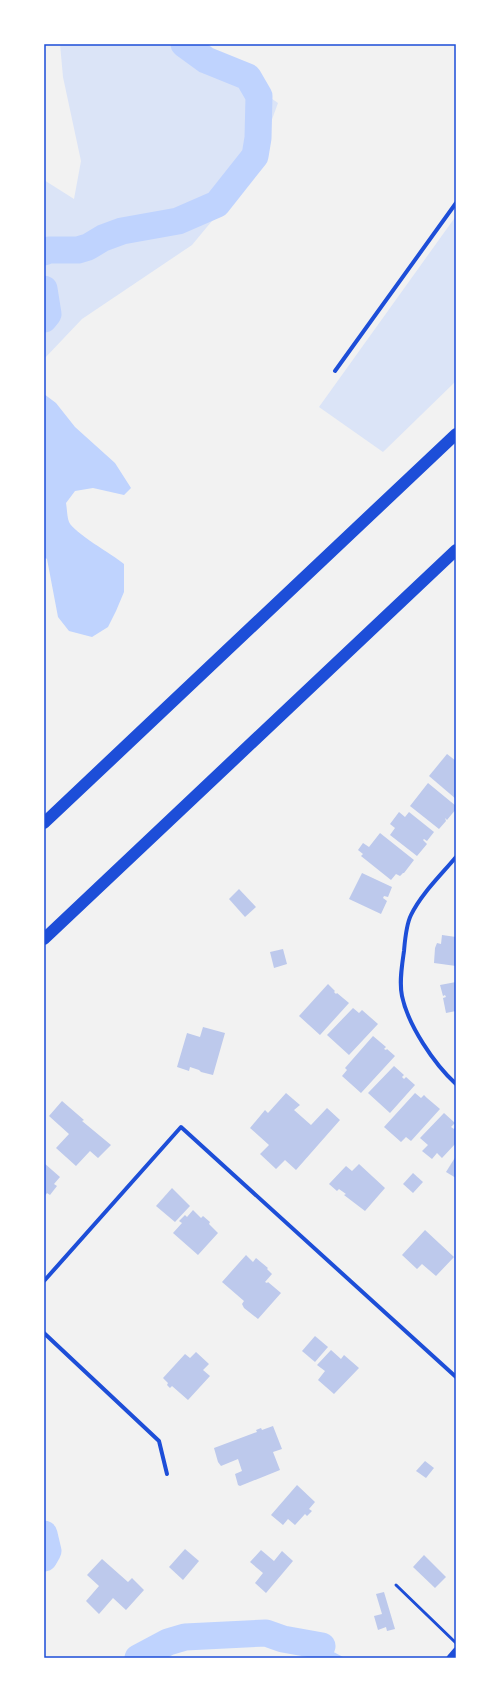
<svg xmlns="http://www.w3.org/2000/svg" width="500" height="1702" font-family="Lato,sans-serif">
  <style>
    .green { fill: #dbe4f7 }
    .water { fill: #bfd3fe }
    .lines { fill: none; stroke-linecap: round; stroke-linejoin: round }
    .river { stroke: #bfd3fe; stroke-width: 27 }
    .building { fill: #bdc9ec }
    .service { stroke: #1d4ed8; stroke-width: 3 }
    .minor { stroke: #1d4ed8; stroke-width: 4 }
    .tertiary { stroke: #1d4ed8; stroke-width: 7 }
    .motorway { stroke: #1d4ed8; stroke-width: 12 }
    .neatline { fill: none; stroke: #1d4ed8; stroke-width: 1.5 }
  </style>
  <rect width="100%" height="100%" fill="#f2f2f2"/>
  <!-- green -->
  <g class="green">
    <polygon points="60,44 194,44 278,103 263,144 241,186 192,245 82,319 44,359 44,180 74,199 81,161 63,77"/>
    <polygon points="456,216 456,381 383,452 319,407"/>
  </g>
  <!-- water -->
  <g class="water">
    <path d="M44,394L56,403L75,427L115,463L131,488L124,495L93,488L75,491L66,503C67,508 67,517 69,522C74,533 112,554 124,564V592L116,611L108,627L92,637L69,631L58,617L47,559L44,557Z"/>
    <polygon points="322,1646 345,1658 325,1658 312,1650"/>
  </g>
  <g class="lines">
    <!-- river -->
    <g class="river">
      <polyline points="44,252 49,250 78,250 88,247 103,238 122,231 178,221 217,204 255,156 258,138 259,96 248,77 206,60 184,44"/>
      <polyline points="44,289 48,314 44,319"/>
      <polyline points="44,1534 48,1551 44,1558"/>
      <polyline points="138,1658 168,1642 185,1637 266,1633 283,1639 322,1646"/>
    </g>
  </g>
  <!-- building -->
  <g class="building">
    <polygon points="447,754 456,761 456,799 429,776"/>
    <polygon points="428,783 456,806 456,809 447,820 445,818 446,821 439,829 410,806"/>
    <polygon points="399,812 405,817 409,812 434,832 427,841 424,839 423,840 427,844 417,856 390,835 395,828 390,824"/>
    <polygon points="380,833 414,860 404,873 403,873 400,876 396,874 391,880 361,856 363,854 358,850 363,843 369,847"/>
    <polygon points="362,873 392,887 388,897 384,896 383,898 387,901 381,914 349,899"/>
    <polygon points="239,889 256,907 245,917 229,899"/>
    <polygon points="442,935 456,937 456,966 434,963 435,948 437,943 441,944"/>
    <polygon points="283,949 287,964 274,968 270,952"/>
    <polygon points="456,982 456,1011 446,1013 443,998 446,997 445,995 443,996 440,985"/>
    <polygon points="328,984 335,991 334,992 336,994 337,993 349,1003 320,1035 299,1016"/>
    <polygon points="353,1008 359,1013 362,1010 378,1024 349,1055 327,1035"/>
    <polygon points="203,1027 225,1033 213,1075 201,1072 199,1070 190,1067 189,1071 177,1067 187,1033 200,1037"/>
    <polygon points="373,1036 386,1047 384,1049 386,1050 387,1049 395,1056 361,1093 342,1076 347,1070 345,1068"/>
    <polygon points="394,1066 404,1075 402,1077 404,1079 406,1077 415,1085 390,1113 368,1093"/>
    <polygon points="286,1093 300,1105 294,1110 311,1125 327,1108 340,1120 296,1170 285,1160 276,1169 260,1154 269,1145 250,1128 265,1110 268,1113"/>
    <polygon points="415,1093 421,1098 424,1095 427,1098 440,1109 411,1141 406,1137 401,1142 384,1127"/>
    <polygon points="62,1101 84,1120 82,1121 111,1145 98,1158 90,1151 76,1166 56,1148 69,1134 49,1116"/>
    <polygon points="444,1113 455,1123 451,1127 454,1129 456,1126 456,1143 442,1158 437,1153 432,1159 422,1151 428,1145 420,1138"/>
    <polygon points="456,1156 456,1178 446,1172"/>
    <polygon points="44,1163 60,1177 54,1184 57,1186 50,1195 47,1193 44,1197"/>
    <polygon points="359,1164 385,1188 365,1211 344,1195 346,1194 339,1189 337,1191 329,1184 346,1166 352,1171"/>
    <polygon points="413,1173 423,1182 413,1193 403,1184"/>
    <polygon points="172,1188 190,1206 175,1222 156,1206"/>
    <polygon points="193,1210 201,1218 203,1216 210,1222 209,1224 218,1233 198,1255 173,1233 182,1223 179,1221 185,1215 187,1217"/>
    <polygon points="425,1230 454,1257 436,1276 422,1264 417,1269 402,1255"/>
    <polygon points="246,1255 253,1262 256,1258 268,1268 267,1269 272,1274 265,1282 267,1283 268,1282 281,1293 258,1319 244,1308 242,1304 244,1301 222,1282"/>
    <polygon points="315,1336 328,1347 315,1362 302,1351"/>
    <polygon points="331,1350 341,1359 344,1355 359,1368 334,1394 318,1380 325,1371 317,1365"/>
    <polygon points="196,1352 209,1364 203,1370 210,1376 188,1400 172,1386 170,1388 167,1385 168,1383 163,1378 185,1354 190,1358"/>
    <polygon points="273,1426 282,1449 273,1452 280,1470 240,1486 238,1485 235,1474 242,1471 238,1459 221,1466 218,1462 214,1448 257,1432 256,1430 261,1428 262,1430"/>
    <polygon points="425,1461 434,1468 426,1478 416,1471"/>
    <polygon points="297,1485 315,1502 309,1509 312,1511 307,1516 305,1514 295,1525 288,1519 283,1525 271,1515"/>
    <polygon points="185,1549 199,1561 183,1580 169,1567"/>
    <polygon points="261,1550 274,1561 282,1551 293,1561 266,1593 255,1583 263,1573 250,1562"/>
    <polygon points="424,1555 446,1577 435,1588 413,1567"/>
    <polygon points="102,1559 128,1582 132,1578 144,1590 126,1610 113,1598 99,1614 86,1601 99,1586 87,1575"/>
    <polygon points="384,1592 395,1629 387,1631 386,1627 378,1630 374,1616 382,1614 376,1594"/>
  </g>
  <g class="lines">
    <!-- service -->
    <polyline class="service" points="396,1585 456,1643"/>
    <!-- minor -->
    <g class="minor">
      <polyline points="335,371 456,203"/>
      <path d="M456,857C441,875 421,894 411,915C406,925 405,940 404,951C402,965 399,982 402,996C408,1025 434,1064 456,1084"/>
      <polyline points="44,1281 181,1127 456,1377"/>
      <polyline points="44,1333 159,1441 167,1474"/>
    </g>
    <!-- tertiary -->
    <polyline class="tertiary" points="450,1658 456,1651"/>
    <!-- motorway -->
    <g class="motorway">
      <polyline points="44,823 456,434"/>
      <polyline points="44,939 456,550"/>
    </g>
  </g>
  <!-- border -->
  <rect width="500" height="1702" fill="none" stroke="#ffffff" stroke-width="90"/>
  <rect x="45" y="45" width="410" height="1612" class="neatline"/>
</svg>
